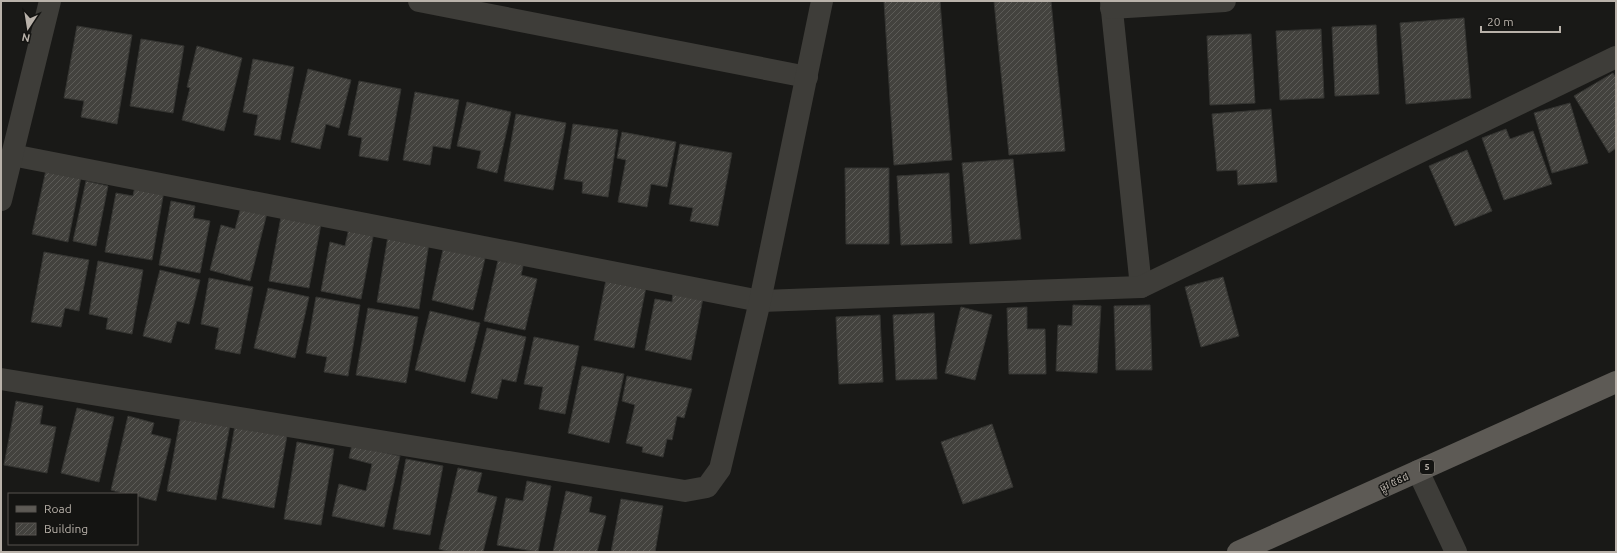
<svg xmlns="http://www.w3.org/2000/svg" width="1617" height="553" font-family="Ubuntu,'Noto Sans Khmer',sans-serif">
  <style>
    .building { fill: url(#building-hatch); stroke: #353532 }
    .lines { fill: none; stroke-linecap: round; stroke-linejoin: round }
    .minor { stroke: #3e3d39; stroke-width: 22 }
    .major { stroke: #5d5a55; stroke-width: 22 }
    .labels { text-anchor: middle; dominant-baseline: central; stroke-width: 3; stroke-linejoin: round; paint-order: stroke }
    .shield { fill: #141412; stroke: #88837c; stroke-width: 1 }
    .shield-label { font-size: 9px; font-weight: bold; fill: #b9b2aa }
    .street-label { font-size: 10px; fill: #b9b2aa; stroke: #141412 }
  </style>
  <defs>
    <pattern id="building-hatch" width="6" height="6" patternUnits="userSpaceOnUse"><rect width="6" height="6" fill="#43423e"/><path d="M-1 1l2-2M0 6l6-6M5 7l2-2" fill="none" stroke="#5c5b57"/></pattern>
  </defs>
  <rect width="100%" height="100%" fill="#191917"/>
  <!-- building -->
  <g class="building">
    <polygon points="884,1 940,1 952,160 894,165"/>
    <polygon points="994,1 1051,1 1065,151 1009,155"/>
    <polygon points="1464,18 1471,98 1406,104 1400,23"/>
    <polygon points="1376,25 1379,94 1335,96 1332,27"/>
    <polygon points="77,26 132,35 117,124 81,117 84,101 64,98"/>
    <polygon points="1321,29 1324,98 1280,100 1276,31"/>
    <polygon points="1251,34 1255,103 1210,105 1207,36"/>
    <polygon points="141,39 184,46 173,113 130,106"/>
    <polygon points="197,46 242,58 224,131 182,120 190,88 187,87"/>
    <polygon points="253,59 294,67 280,140 254,135 258,115 243,112"/>
    <polygon points="308,69 351,80 339,128 326,124 320,149 291,142"/>
    <polygon points="1613,73 1616,78 1616,148 1609,153 1574,96"/>
    <polygon points="359,81 401,89 388,161 359,156 362,138 348,135"/>
    <polygon points="415,92 459,100 450,149 433,146 430,165 403,160"/>
    <polygon points="467,102 511,112 497,173 477,168 481,151 457,146"/>
    <polygon points="1570,103 1588,163 1552,173 1534,113"/>
    <polygon points="1271,109 1277,182 1238,185 1237,170 1217,171 1212,114"/>
    <polygon points="516,114 566,123 553,190 504,181"/>
    <polygon points="573,124 618,130 608,197 582,193 583,182 564,179"/>
    <polygon points="1506,129 1510,139 1533,131 1552,184 1504,200 1482,138"/>
    <polygon points="622,132 676,142 667,187 651,184 647,207 618,202 626,160 617,158"/>
    <polygon points="680,144 732,153 718,226 690,221 693,208 669,204"/>
    <polygon points="1467,150 1492,211 1455,226 1429,166"/>
    <polygon points="1013,159 1021,239 970,244 962,163"/>
    <polygon points="845,168 889,168 889,244 846,244"/>
    <polygon points="46,170 81,177 68,242 32,234"/>
    <polygon points="949,173 952,243 901,245 897,176"/>
    <polygon points="86,181 108,186 96,246 73,241"/>
    <polygon points="135,186 164,191 152,260 105,252 116,193 133,196"/>
    <polygon points="171,201 195,206 193,218 210,221 200,273 159,265"/>
    <polygon points="241,207 267,213 250,281 210,270 221,225 235,229"/>
    <polygon points="281,217 321,224 309,288 269,281"/>
    <polygon points="349,228 374,232 361,299 321,291 330,242 345,246"/>
    <polygon points="388,236 429,243 419,309 377,302"/>
    <polygon points="444,245 486,254 473,310 432,300"/>
    <polygon points="44,252 89,260 79,311 65,308 61,327 31,322"/>
    <polygon points="499,256 524,262 521,275 537,279 525,330 484,321"/>
    <polygon points="98,261 143,270 132,334 106,329 108,318 89,314"/>
    <polygon points="160,270 200,280 189,324 177,321 171,343 143,336"/>
    <polygon points="607,275 647,282 634,348 594,340"/>
    <polygon points="1223,277 1239,336 1201,347 1185,287"/>
    <polygon points="209,278 253,287 240,354 215,349 219,328 201,324"/>
    <polygon points="268,288 309,297 295,358 254,348"/>
    <polygon points="673,292 703,298 691,360 645,350 655,299 672,302"/>
    <polygon points="316,297 360,305 348,376 324,372 327,357 306,353"/>
    <polygon points="1073,305 1101,306 1097,373 1056,371 1058,325 1072,326"/>
    <polygon points="1150,305 1152,370 1116,370 1114,306"/>
    <polygon points="961,307 992,315 975,380 945,373"/>
    <polygon points="1027,307 1027,329 1045,329 1046,374 1009,374 1007,308"/>
    <polygon points="368,308 418,317 406,383 356,375"/>
    <polygon points="430,311 480,323 465,382 415,370"/>
    <polygon points="934,313 937,379 896,380 893,315"/>
    <polygon points="880,315 883,382 839,384 836,317"/>
    <polygon points="487,328 526,337 516,382 502,379 497,399 471,393"/>
    <polygon points="534,337 579,346 565,414 539,409 543,387 524,384"/>
    <polygon points="582,366 624,374 609,443 568,433"/>
    <polygon points="627,376 692,389 684,418 677,416 672,440 667,439 663,457 642,452 643,447 626,443 635,405 622,401"/>
    <polygon points="16,401 43,406 40,424 56,427 47,473 4,465"/>
    <polygon points="77,408 114,417 99,482 61,473"/>
    <polygon points="181,415 230,425 216,500 167,491"/>
    <polygon points="128,416 154,423 151,434 171,439 156,501 137,496 137,494 126,494 111,490"/>
    <polygon points="236,420 288,430 274,508 222,498"/>
    <polygon points="992,424 1013,487 963,504 941,442"/>
    <polygon points="297,442 334,449 321,525 284,519"/>
    <polygon points="352,445 400,456 384,527 332,516 339,484 366,491 372,464 349,458"/>
    <polygon points="406,459 443,466 430,535 393,529"/>
    <polygon points="458,468 482,473 477,492 497,497 483,552 450,552 439,549"/>
    <polygon points="527,481 551,486 538,552 497,545 506,498 523,501"/>
    <polygon points="566,491 592,497 589,512 606,516 597,552 553,552"/>
    <polygon points="621,499 663,506 655,552 611,552"/>
  </g>
  <g class="lines">
    <!-- minor -->
    <g class="minor">
      <polyline points="419,1 807,77"/>
      <polyline points="1111,1 1141,287"/>
      <polyline points="1111,8 1225,1"/>
      <polyline points="12,155 760,301 1141,287 1616,57"/>
      <polyline points="1,200 50,1"/>
      <polyline points="1,379 685,491 707,487 720,469 760,301 822,1"/>
      <polyline points="1418,471 1456,552"/>
    </g>
    <!-- major -->
    <polyline class="major" points="1238,552 1616,382"/>
  </g>
  <g class="labels">
    <!-- shield labels -->
    <rect class="shield" x="1420" y="460" width="14" height="14" rx="3"/>
    <g class="shield-label">
      <text x="1427" y="467">5</text>
    </g>
    <!-- street labels -->
    <g class="street-label">
      <text transform="translate(1394 482) rotate(-24)">ផ្លូវ ៥៩៨</text>
    </g>
  </g>
  <!-- border -->
  <rect width="1617" height="553" fill="none" stroke="#b9b2aa" stroke-width="4"/>
  <!-- legend -->
  <rect x="8" y="493" width="130" height="52" fill="#141412" stroke="#56534f"/>
  <rect x="16" y="506" width="20" height="6" fill="#5d5a55" stroke="#56534f"/>
  <text x="44" y="513" font-size="12" fill="#b9b2aa">Road</text>
  <rect x="16" y="523" width="20" height="12" fill="url(#building-hatch)" stroke="#56534f"/>
  <text x="44" y="533" font-size="12" fill="#b9b2aa">Building</text>
  <!-- north arrow -->
  <g transform="translate(28 28) rotate(192)" stroke="#141412" stroke-width="3" paint-order="stroke">
  <path d="M0-3L7 15L0 10L-7 15Z" fill="#b9b2aa"/>
  <text y="-6" font-size="11" font-weight="bold" text-anchor="middle" fill="#b9b2aa">N</text>
  </g>
  <!-- scale -->
  <path d="M1481 26v6h79v-6" fill="none" stroke="#b9b2aa" stroke-width="2"/>
  <text x="1487" y="26" font-size="12" fill="#b9b2aa" stroke="#141412" stroke-width="3" paint-order="stroke">20 m</text>
</svg>
